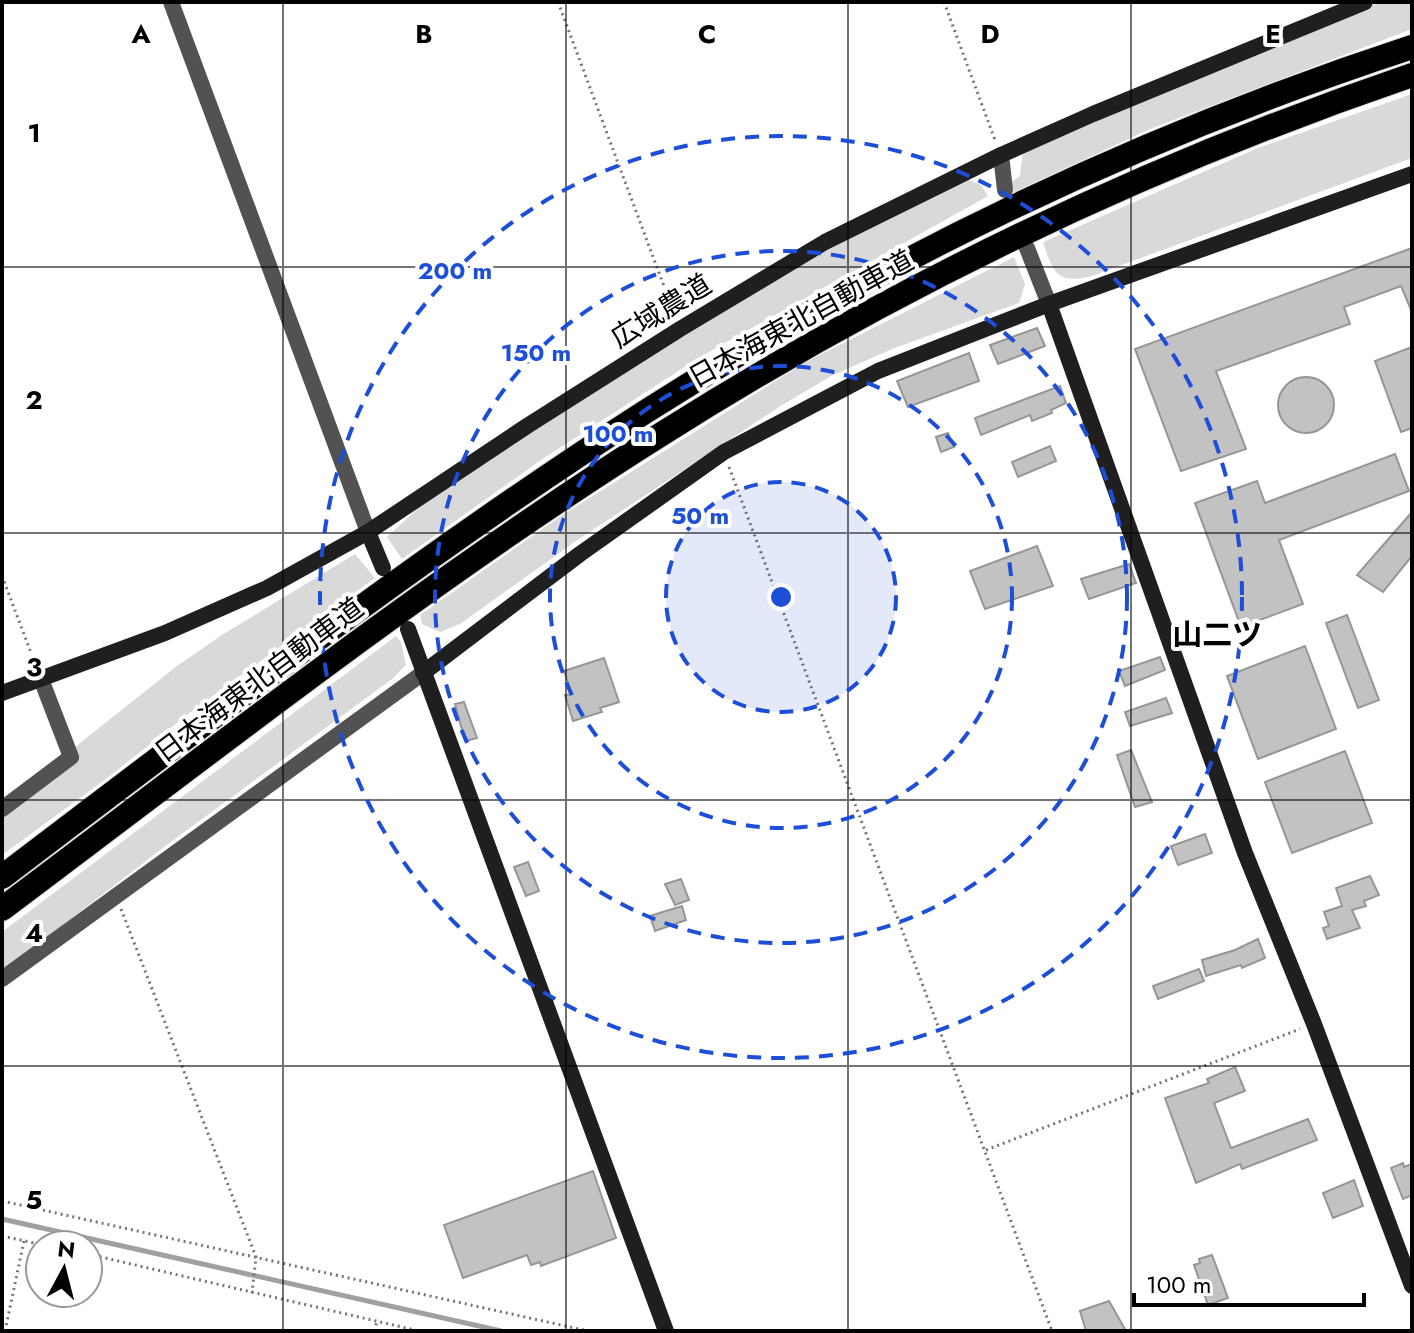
<svg xmlns="http://www.w3.org/2000/svg" width="1414" height="1333" font-family="Jost,'Noto Sans JP',sans-serif">
  <style>
    .green { fill: #d9d9d9 }
    .lines { fill: none; stroke-linecap: round; stroke-linejoin: round }
    .stream { stroke: #a0a0a0; stroke-width: 5 }
    .building { fill: #c2c2c2; stroke: #969696; stroke-width: 2 }
    .highway-casing { stroke: #dbdbdb; stroke-width: 26 }
    .path { stroke: #747474; stroke-width: 3; stroke-dasharray: 2 4; stroke-linecap: butt }
    .street { stroke: #525252; stroke-width: 16 }
    .secondary { stroke: #1f1f1f; stroke-width: 16 }
    .highway { stroke: #000; stroke-width: 24 }
    .grid { fill: none; stroke: #000; stroke-width: 2; stroke-opacity: 0.55 }
    .ring { fill: none; stroke: #1d4ed8; stroke-width: 4; stroke-dasharray: 14 10 }
    .labels { text-anchor: middle; dominant-baseline: central; stroke-width: 8; stroke-linejoin: round; paint-order: stroke }
    .street-label { font-size: 28px; fill: #000; stroke: #fff }
    .neighbourhood-label { font-size: 30px; font-weight: bold; fill: #000; stroke: #fff }
    .grid-label { font-size: 26px; text-anchor: middle; font-weight: bold; fill: #000; stroke: #fff; stroke-width: 8; stroke-linejoin: round; paint-order: stroke }
    .centre { fill: #1d4ed8; stroke: #fff; stroke-width: 4 }
    .ring-label { font-size: 24px; text-anchor: middle; font-weight: bold; fill: #1d4ed8; stroke: #fff; stroke-width: 8; stroke-linejoin: round; paint-order: stroke }
  </style>
  <rect width="100%" height="100%" fill="#fff"/>
  <!-- green -->
  <g class="green">
    <polygon points="1383,2 1412,2 1412,29 1150,129 1014,192 1010,183 1020,176 1023,150 1307,28"/>
    <path d="M1412,94V158L1092,276C1057,285 1053,273 1043,242L1258,148Z"/>
    <polygon points="964,178 981,185 988,196 700,357 541,460 402,559 387,537 439,489 531,428 846,235"/>
    <polygon points="1014,257 1025,284 1019,303 892,349 831,376 779,407 576,541 460,624 440,632 422,624 420,615 561,516 804,363"/>
    <polygon points="355,554 375,578 192,711 106,779 2,855 2,805 177,666 222,635"/>
    <polygon points="396,636 401,642 406,665 392,679 160,850 2,972 2,932"/>
  </g>
  <g class="lines">
    <!-- stream -->
    <polyline class="stream" points="2,1219 501,1331"/>
  </g>
  <!-- building -->
  <g class="building">
    <polygon points="1412,248 1412,312 1401,286 1344,307 1350,324 1216,371 1246,449 1181,471 1135,349"/>
    <polygon points="1037,328 1045,346 998,364 990,345"/>
    <polygon points="1412,347 1412,428 1401,432 1375,361"/>
    <polygon points="969,353 979,381 908,407 897,381"/>
    <circle cx="1306" cy="405" r="28"/>
    <polygon points="1060,386 1066,403 1051,410 1052,413 1032,421 1030,415 981,435 975,418"/>
    <polygon points="948,433 954,447 941,452 936,437"/>
    <polygon points="1050,446 1056,461 1018,477 1012,462"/>
    <polygon points="1395,454 1409,491 1279,540 1303,604 1241,627 1195,503 1257,481 1265,503"/>
    <polygon points="1412,512 1412,556 1383,592 1357,575"/>
    <polygon points="1037,546 1053,586 985,609 970,571"/>
    <polygon points="1129,564 1136,583 1089,599 1081,579"/>
    <polygon points="1347,615 1379,700 1358,708 1326,623"/>
    <polygon points="1305,646 1336,729 1258,759 1227,676"/>
    <polygon points="1160,657 1165,670 1125,686 1119,671"/>
    <polygon points="604,658 619,702 600,708 602,712 573,721 565,695 572,694 564,671"/>
    <polygon points="1166,698 1172,713 1130,726 1125,712"/>
    <polygon points="464,702 477,738 465,741 455,704"/>
    <polygon points="1131,750 1152,802 1135,807 1117,755"/>
    <polygon points="1345,751 1372,823 1292,853 1265,782"/>
    <polygon points="1205,834 1212,853 1178,865 1171,846"/>
    <polygon points="528,862 539,891 526,896 514,867"/>
    <polygon points="1370,876 1379,895 1364,901 1366,906 1352,910 1360,928 1327,939 1323,928 1329,926 1324,912 1342,906 1336,888"/>
    <polygon points="681,879 689,900 675,905 665,884"/>
    <polygon points="682,906 686,920 655,931 650,916"/>
    <polygon points="1258,939 1265,958 1242,968 1241,965 1206,976 1202,960 1235,950"/>
    <polygon points="1199,969 1204,981 1158,999 1153,986"/>
    <polygon points="1235,1067 1245,1091 1214,1103 1231,1148 1308,1119 1317,1140 1242,1169 1240,1164 1196,1183 1165,1098 1209,1083 1207,1079"/>
    <polygon points="1403,1163 1404,1167 1412,1164 1412,1195 1403,1199 1391,1168"/>
    <polygon points="593,1171 616,1238 541,1266 540,1262 531,1265 527,1255 463,1278 444,1225"/>
    <polygon points="1354,1180 1363,1206 1333,1218 1323,1193"/>
    <polygon points="1212,1255 1228,1298 1208,1305 1194,1265 1200,1263 1199,1259"/>
    <polygon points="1109,1301 1126,1331 1086,1331 1080,1311"/>
  </g>
  <g class="lines">
    <!-- highway casing -->
    <g class="highway-casing">
      <g id="highway">
        <path d="M2,877C213,717 422,555 645,412C883,260 1143,135 1412,47"/>
        <path d="M2,909C218,747 431,579 660,435C895,286 1148,165 1412,75"/>
      </g>
    </g>
    <!-- path -->
    <g class="path">
      <polyline points="558,2 674,313"/>
      <polyline points="944,2 995,140"/>
      <polyline points="729,467 1052,1331"/>
      <polyline points="2,576 36,666"/>
      <polyline points="121,909 256,1257 252,1293"/>
      <polyline points="986,1150 1300,1029"/>
      <polyline points="2,1201 588,1331"/>
      <polyline points="2,1236 44,1245"/>
      <polyline points="88,1254 419,1331"/>
      <polyline points="5,1331 24,1241"/>
      <polyline points="374,1331 377,1321"/>
    </g>
    <!-- street -->
    <g class="street">
      <polyline points="171,2 368,532"/>
      <polyline points="1001,155 1005,190"/>
      <polyline points="1027,248 1049,304"/>
      <polyline points="2,809 71,757 41,679"/>
      <polyline points="2,979 423,673"/>
    </g>
    <!-- secondary -->
    <g class="secondary">
      <polyline points="1049,304 1245,853 1314,1024 1412,1286"/>
      <polyline points="368,532 383,568"/>
      <polyline points="408,629 666,1331"/>
      <polyline points="423,673 580,554 724,452 878,371 1049,304 1412,174"/>
      <polyline points="2,693 165,633 267,588 368,532 527,426 680,329 825,242 1001,155 1093,114 1365,2"/>
    </g>
    <!-- highway -->
    <use href="#highway" class="highway"/>
  </g>
  <!-- grid -->
  <path class="grid" d="M283,2V1331M566,2V1331M848,2V1331M1131,2V1331M2,267H1412M2,533H1412M2,800H1412M2,1066H1412"/>
  <!-- distance rings -->
  <circle cx="781" cy="597" r="115" fill="#1d4ed8" fill-opacity=".12"/>
  <g class="ring">
    <circle cx="781" cy="597" r="115"/>
    <circle cx="781" cy="597" r="231"/>
    <circle cx="781" cy="597" r="346"/>
    <circle cx="781" cy="597" r="461"/>
  </g>
  <g class="labels">
    <!-- street labels -->
    <g class="street-label">
      <text transform="translate(661 311) rotate(-32)">広域農道</text>
      <text transform="translate(801 319) rotate(-29)">日本海東北自動車道</text>
      <text transform="translate(259 680) rotate(-37)">日本海東北自動車道</text>
    </g>
    <!-- neighbourhood labels -->
    <g class="neighbourhood-label">
      <text x="1217" y="634">山二ツ</text>
    </g>
  </g>
  <g class="grid-label">
    <text x="141" y="43">A</text>
    <text x="424" y="43">B</text>
    <text x="707" y="43">C</text>
    <text x="990" y="43">D</text>
    <text x="1273" y="43">E</text>
    <text x="34" y="142">1</text>
    <text x="34" y="409">2</text>
    <text x="34" y="676">3</text>
    <text x="34" y="942">4</text>
    <text x="34" y="1209">5</text>
  </g>
  <circle cx="781" cy="597" r="12" class="centre"/>
  <g class="ring-label">
    <text x="455" y="279">200 m</text>
    <text x="536" y="361">150 m</text>
    <text x="618" y="442">100 m</text>
    <text x="700" y="524">50 m</text>
  </g>
  <!-- border -->
  <rect width="1414" height="1333" fill="none" stroke="#000000" stroke-width="8"/>
  <!-- north arrow -->
  <g transform="translate(64 1269) rotate(7)"><circle r="38" fill="#ffffff" stroke="#999999" stroke-width="2"/>
  <path d="M0-6L14 30L0 20L-14 30Z" fill="#000000"/>
  <text y="-12" font-size="22" font-weight="bold" text-anchor="middle" fill="#000000">N</text>
  </g>
  <!-- scale -->
  <path d="M1134 1293v12h230v-12" fill="none" stroke="#000000" stroke-width="4"/>
  <text x="1146" y="1293" font-size="24" fill="#000000" stroke="#ffffff" stroke-width="6" paint-order="stroke">100 m</text>
</svg>
